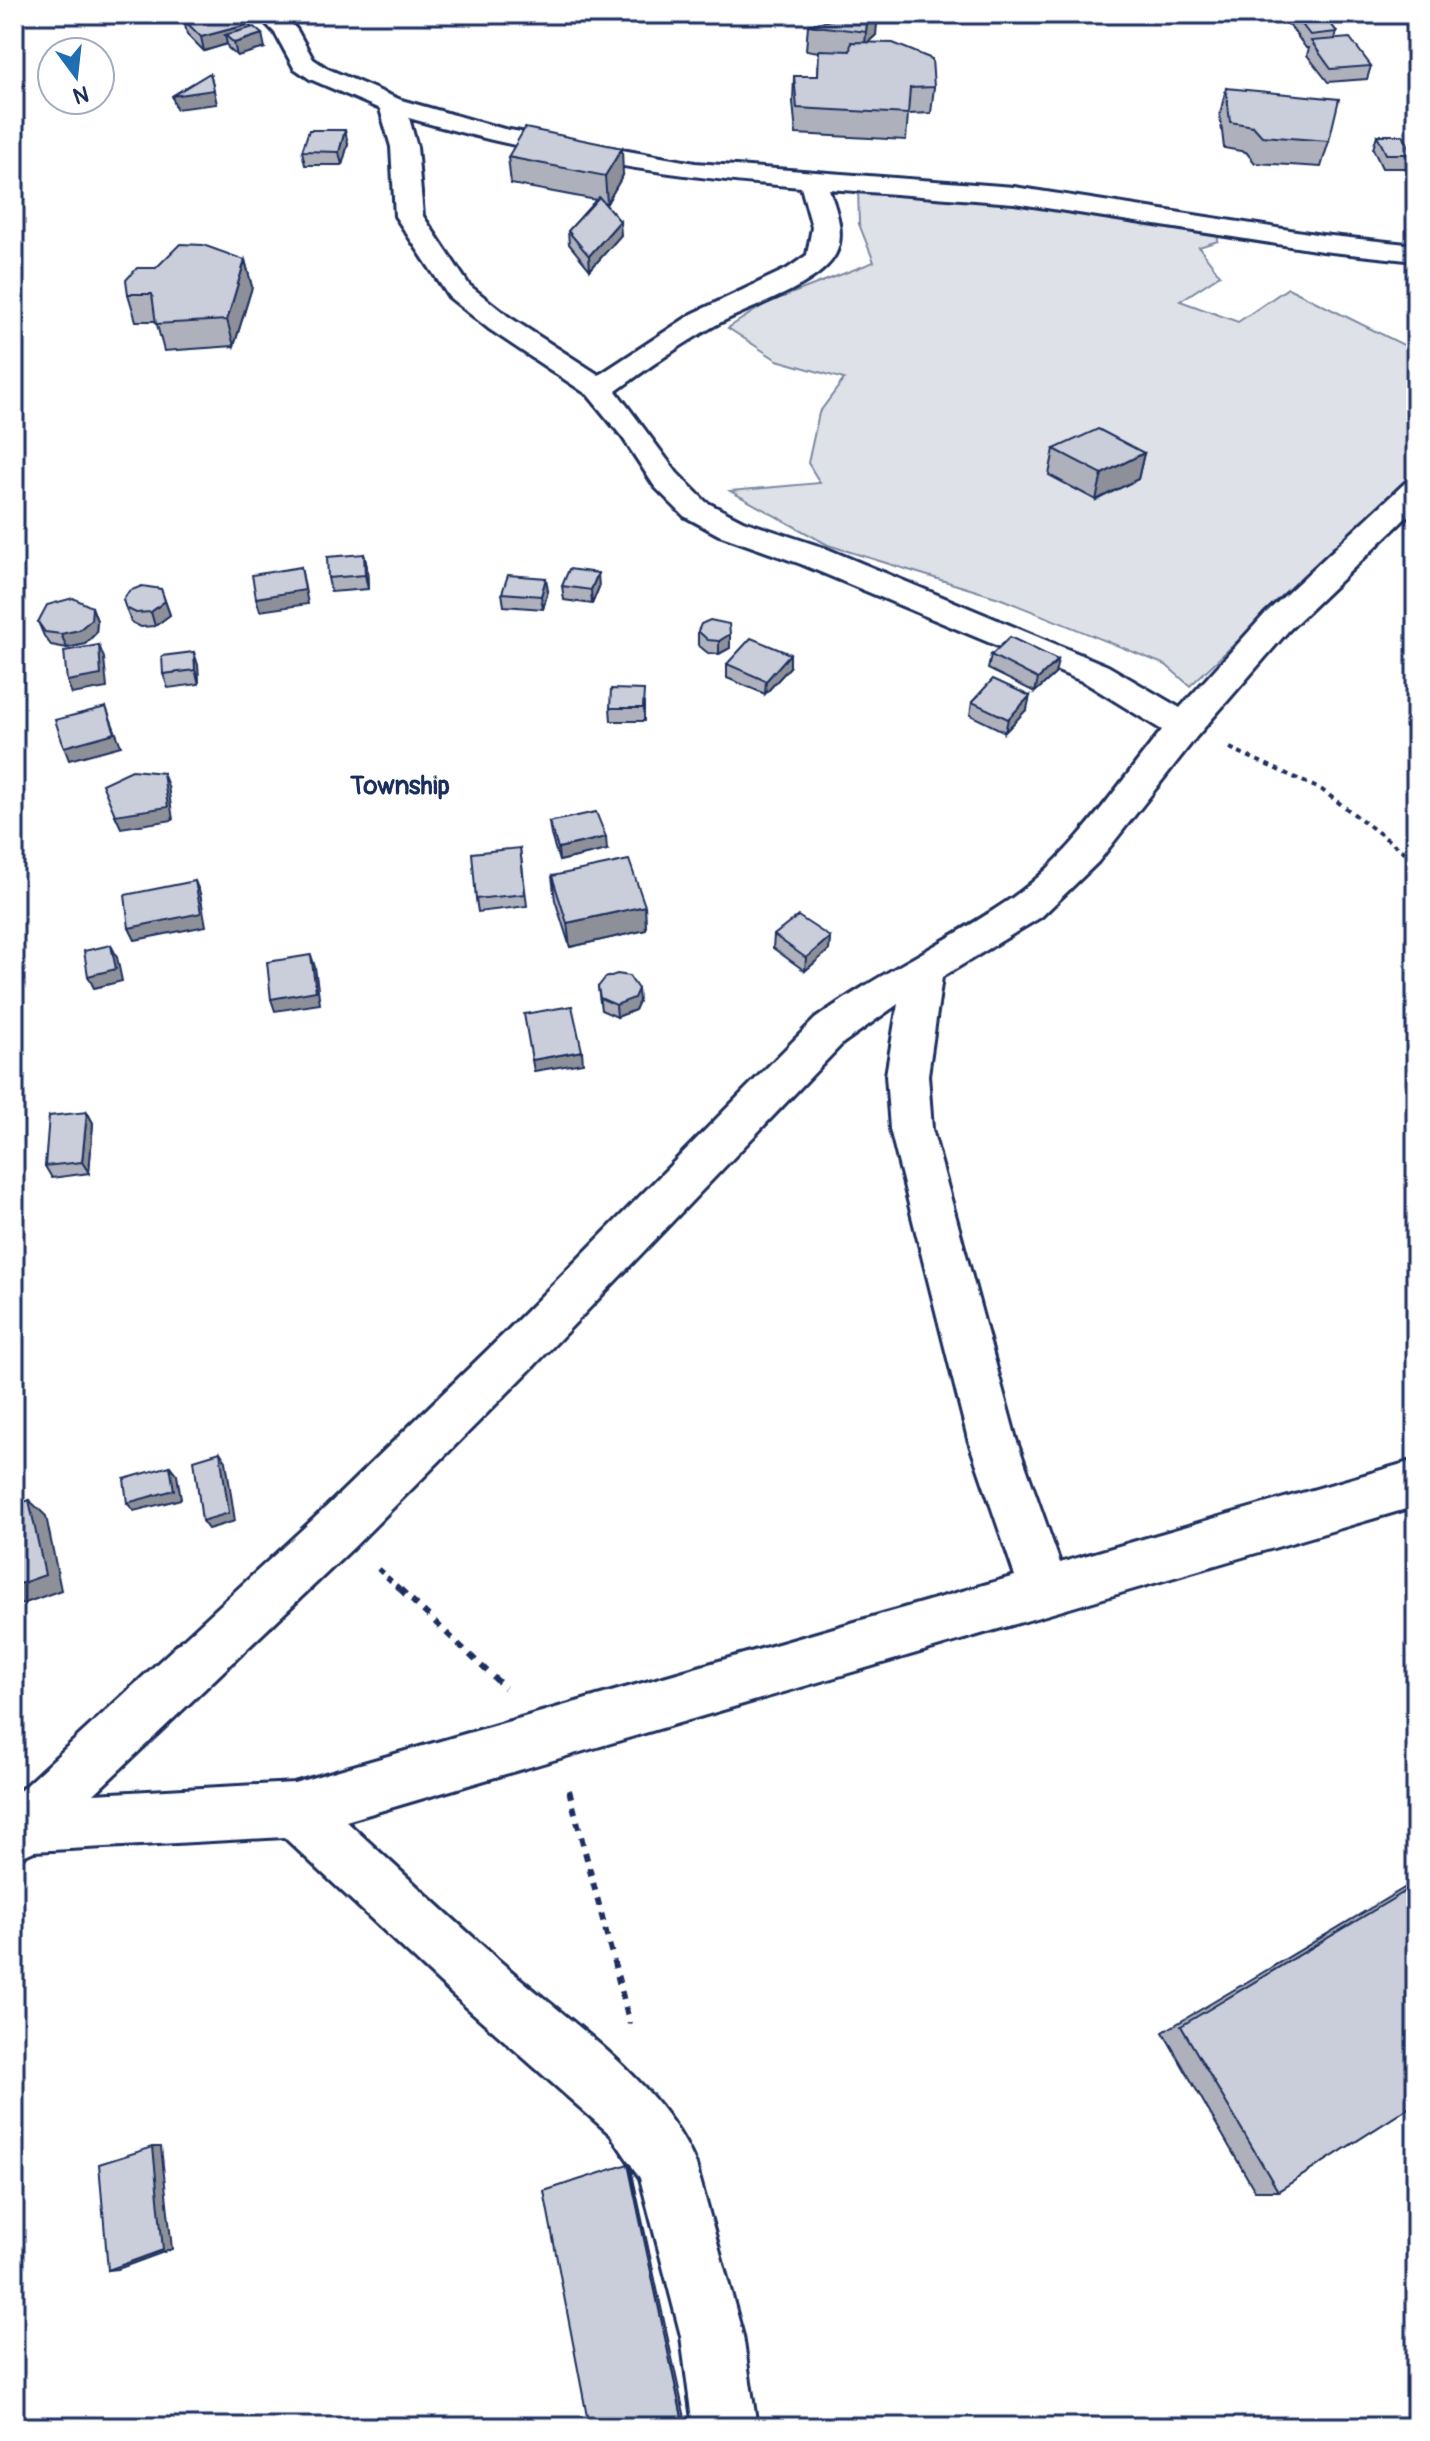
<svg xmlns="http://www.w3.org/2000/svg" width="1430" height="2441" font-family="Pangolin,sans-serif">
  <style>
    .green { fill: #dee1e7; stroke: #7c88a2; stroke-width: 2 }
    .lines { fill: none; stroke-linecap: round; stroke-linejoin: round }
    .minor-casing { stroke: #1b2f5e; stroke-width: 6 }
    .path-far2 { stroke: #1b2f5e; stroke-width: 4; stroke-dasharray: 5 5; stroke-linecap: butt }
    .path-far1 { stroke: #1b2f5e; stroke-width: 5; stroke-dasharray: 6 6; stroke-linecap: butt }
    .path { stroke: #1b2f5e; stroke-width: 6; stroke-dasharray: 8 8; stroke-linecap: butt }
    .minor { fill: #fff; fill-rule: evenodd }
    .wall { fill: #aeb1bb; stroke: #1b2f5e; stroke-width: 2 }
    .shaded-wall { fill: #8d9099; stroke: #1b2f5e; stroke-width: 2 }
    .building { fill: #caceda; stroke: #1b2f5e; stroke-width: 2 }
    .labels { text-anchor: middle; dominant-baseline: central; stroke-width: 6; stroke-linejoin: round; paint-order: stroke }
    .quarter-label { font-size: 26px; font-weight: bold; fill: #1b2f5e; stroke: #fff }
  </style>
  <rect width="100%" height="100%" fill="#fff"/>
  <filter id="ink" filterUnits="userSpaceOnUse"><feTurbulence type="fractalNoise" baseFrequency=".0125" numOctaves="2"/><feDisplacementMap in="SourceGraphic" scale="16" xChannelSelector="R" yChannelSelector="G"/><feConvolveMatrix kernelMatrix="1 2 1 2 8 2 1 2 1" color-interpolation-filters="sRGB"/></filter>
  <g filter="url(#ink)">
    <!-- green -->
    <polygon class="green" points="858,188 1217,222 1218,241 1199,247 1220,275 1180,301 1238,322 1288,288 1416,351 1416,473 1190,686 1166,665 999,598 828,545 730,491 820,483 808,463 819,413 844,379 777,360 728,328 767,303 874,262 859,224"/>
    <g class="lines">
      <!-- minor casing -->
      <g class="minor-casing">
        <path id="minor" d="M257,14H283L297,30L313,59L328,69L401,100L504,129L695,163L1014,187L1322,235L1416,245V261L1322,251L1014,203L829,189C836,209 846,235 835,255C817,288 747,307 714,326C680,345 648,368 616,391L677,473L706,502L743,521L825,548L1108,666L1180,708L1265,614L1405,483L1416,480V508L1289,630L1197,736L1098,862L1041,917L942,977L928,1075L932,1129L1016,1439L1060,1563L1416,1460V1506L346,1821C396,1867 445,1912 495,1957C564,2019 660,2078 696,2165L743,2336L757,2427H693L681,2336L640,2178L611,2135L455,1997L284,1837L34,1851L14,1860V1796L320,1513L503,1335L815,1019C877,974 948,942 1012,898C1072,856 1116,787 1162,730L1084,682L801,564L719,535L684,516L655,487L623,438L588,395L489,329L449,297L395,216L391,147L380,109L310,79L294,68L275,33ZM409,118C537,155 668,177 801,187L812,227L807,255L787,269L692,314L599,375L509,317L469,285L423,216L417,147ZM898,1004L886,1075L890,1129L968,1439L1015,1576L294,1783L94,1794L354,1547L535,1365L843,1043Z"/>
      </g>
      <!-- path-far2 -->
      <polyline class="path-far2" points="1230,748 1322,790 1416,861"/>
      <!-- path-far1 -->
      <polyline class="path-far1" points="378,1569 402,1591"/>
      <!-- path -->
      <g class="path">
        <polyline points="400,1589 505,1688"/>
        <polyline points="569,1790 630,2024"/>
      </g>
      <!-- minor -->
      <use href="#minor" class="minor"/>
    </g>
    <!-- wall -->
    <g class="wall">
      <polygon points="857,14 876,35 867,43 934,87 931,113 908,114 906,140 796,134 793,102 794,76 818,76 819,52 806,50 808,25"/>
      <polygon points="1286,14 1323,14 1337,32 1335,39 1371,66 1367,79 1328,82 1307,55 1309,48 1306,48 1285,19"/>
      <polygon points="184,20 251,27 265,48 237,56 228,48 227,44 204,51 187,34"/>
      <polygon points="1226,88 1329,141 1321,167 1255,163 1246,152 1224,148 1220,114"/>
      <polygon points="1377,135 1413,154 1408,168 1382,168 1373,149"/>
      <polygon points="348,144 342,165 305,165 302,151"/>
      <polygon points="508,157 623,175 607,203 604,202 621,235 590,270 569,244 568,231 596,200 511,184"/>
      <polygon points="245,260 252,287 234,346 164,351 156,321 136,321 128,294 156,268"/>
      <polygon points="1054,449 1144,453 1138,479 1096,500 1049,475"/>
      <polygon points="364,554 367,567 368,589 331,592 328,578"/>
      <polygon points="562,586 599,587 592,604 564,600"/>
      <polygon points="161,589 170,615 155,626 141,627 131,622 123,600"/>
      <polygon points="548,591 543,609 504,606 502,593"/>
      <polygon points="92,607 97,621 96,633 85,644 67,648 51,645 44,636 38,622"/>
      <polygon points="698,631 730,634 730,648 719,654 708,653 698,645"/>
      <polygon points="991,655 1055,674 1035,692 988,669"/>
      <polygon points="727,664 790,667 765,694 727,678"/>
      <polygon points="198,665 199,684 168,688 163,674"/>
      <polygon points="972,702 1027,709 1005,732 970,715"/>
      <polygon points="644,703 644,721 611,721 610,708"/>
      <polygon points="549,822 607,850 559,861 551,835"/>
      <polygon points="520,848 527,906 478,912 476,899"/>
      <polygon points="552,876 645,906 646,930 570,947 555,900"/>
      <polygon points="774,935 830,937 829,950 805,971 773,948"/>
      <polygon points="598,987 639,1001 635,1010 617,1017 601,1010"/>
      <polygon points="87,1112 93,1123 89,1173 52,1178 45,1166"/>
      <polygon points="1416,1881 1416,2103 1278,2191 1255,2191 1163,2032"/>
    </g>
    <!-- shaded-wall -->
    <g class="shaded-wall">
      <polygon points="873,14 878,14 876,35 865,45 867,19"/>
      <polygon points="250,24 253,37 225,35 227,44 204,51 201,37"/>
      <polygon points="262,34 265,48 237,56 234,43"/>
      <polygon points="210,73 217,104 176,109 172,96"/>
      <polygon points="345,130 348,144 342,165 339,152"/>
      <polygon points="622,148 623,175 607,203 605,176"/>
      <polygon points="620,221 621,235 590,270 589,256"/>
      <polygon points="245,260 252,287 234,346 227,320"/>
      <polygon points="1144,453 1138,479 1096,500 1102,474"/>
      <polygon points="364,554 367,567 368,589 365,575"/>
      <polygon points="301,567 308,604 260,611 256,598"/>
      <polygon points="598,573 599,587 592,604 591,590"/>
      <polygon points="546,578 548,591 543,609 541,596"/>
      <polygon points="165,601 170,615 155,626 151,612"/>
      <polygon points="92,607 97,621 96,633 85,644 67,648 61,634"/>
      <polygon points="730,634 730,648 719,654 719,641"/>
      <polygon points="99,645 104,658 107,688 72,694 67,681"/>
      <polygon points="194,652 198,665 199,684 195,670"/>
      <polygon points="790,654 790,667 765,694 766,681"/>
      <polygon points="1058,660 1055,674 1035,692 1038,679"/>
      <polygon points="1030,696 1027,709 1005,732 1008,719"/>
      <polygon points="106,707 121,746 69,760 64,747"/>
      <polygon points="163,773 168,786 173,820 121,828 115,815"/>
      <polygon points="606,837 607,850 559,861 558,848"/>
      <polygon points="195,881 200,893 206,926 135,940 129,928"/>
      <polygon points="645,906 646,930 570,947 567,923"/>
      <polygon points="830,937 829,950 805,971 806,958"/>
      <polygon points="111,945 117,957 122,981 94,988 88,976"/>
      <polygon points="311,955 315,967 320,1004 275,1011 271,999"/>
      <polygon points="638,989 639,1001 635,1010 617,1017 616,1005"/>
      <polygon points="582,1051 583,1063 534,1071 532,1060"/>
      <polygon points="87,1112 93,1123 89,1173 82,1162"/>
      <polygon points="220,1452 226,1461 235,1521 208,1529 202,1521"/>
      <polygon points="170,1466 177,1475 181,1499 134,1511 127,1503"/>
      <polygon points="29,1500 46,1516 61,1590 14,1607 14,1586"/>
      <polygon points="153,2147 161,2147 172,2249 118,2269 108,2270"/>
      <polygon points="628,2164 630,2164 687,2427 684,2427"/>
    </g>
    <!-- building -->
    <g class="building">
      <polygon points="206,14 239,14 250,24 201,37 184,20"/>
      <polygon points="857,14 873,14 867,19 866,32 808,25"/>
      <polygon points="1294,14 1323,14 1337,32 1310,35"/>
      <polygon points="254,27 262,34 234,43 225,35"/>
      <polygon points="1350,38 1371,66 1331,69 1311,41"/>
      <polygon points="851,42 893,43 932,59 934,87 910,88 908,114 797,108 794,76 818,76 819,50 850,51"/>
      <polygon points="210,73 214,90 172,96"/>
      <polygon points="1226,88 1339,99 1329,141 1262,136 1253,126 1230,122"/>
      <polygon points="525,128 622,148 605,176 508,157"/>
      <polygon points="309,130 345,130 339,152 302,151"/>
      <polygon points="1377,135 1403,135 1413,154 1386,154"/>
      <polygon points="599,197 620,221 589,256 568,231"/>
      <polygon points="180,244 203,245 245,260 227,320 156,324 152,294 128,294 126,280 137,268 156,268"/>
      <polygon points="1098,429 1144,453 1102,474 1054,449"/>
      <polygon points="364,554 365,575 328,578 327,557"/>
      <polygon points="301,567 305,590 256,598 252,575"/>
      <polygon points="569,569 598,573 591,590 562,586"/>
      <polygon points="508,575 546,578 541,596 502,593"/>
      <polygon points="142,586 161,589 165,601 151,612 136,613 126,608 123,600 129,591"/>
      <polygon points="73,598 92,607 91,620 79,630 61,634 45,632 38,622 47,605"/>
      <polygon points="710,620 729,624 730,634 719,641 708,640 698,631 701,624"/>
      <polygon points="1010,637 1058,660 1038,679 991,655"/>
      <polygon points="751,638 790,654 766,681 727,664"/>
      <polygon points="99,645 101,675 67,681 64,651"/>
      <polygon points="194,652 195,670 163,674 162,656"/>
      <polygon points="993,679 1030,696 1008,719 972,702"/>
      <polygon points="611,689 644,690 643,708 610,708"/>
      <polygon points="106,707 115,733 64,747 55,720"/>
      <polygon points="132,770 163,773 168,807 115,815 102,784"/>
      <polygon points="596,812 606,837 558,848 549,822"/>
      <polygon points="520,848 525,894 476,899 472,853"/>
      <polygon points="629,860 645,906 567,923 552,876"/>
      <polygon points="195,881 201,913 129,928 125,895"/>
      <polygon points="798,916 830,937 806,958 774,935"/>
      <polygon points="111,945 116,969 88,976 84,951"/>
      <polygon points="311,955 316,991 271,999 267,962"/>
      <polygon points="617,974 629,976 638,989 634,998 616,1005 600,998 598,987 605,978"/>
      <polygon points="572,1006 582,1051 532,1060 524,1014"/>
      <polygon points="87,1112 82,1162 45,1166 49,1116"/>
      <polygon points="220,1452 229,1513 202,1521 194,1460"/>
      <polygon points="170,1466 174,1490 127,1503 124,1479"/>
      <polygon points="29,1500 45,1575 14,1586 14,1506"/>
      <polygon points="1416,1885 1416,2103 1278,2191 1181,2026"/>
      <polygon points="153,2147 163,2250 108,2270 99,2164"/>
      <polygon points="628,2164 684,2427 589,2427 544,2191"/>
    </g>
  </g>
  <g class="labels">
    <!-- quarter labels -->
    <g class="quarter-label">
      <text x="400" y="786">Township</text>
    </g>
  </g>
  <!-- margin -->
  <rect width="1430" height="2441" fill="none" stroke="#fff" stroke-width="48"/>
  <rect x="24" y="24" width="1382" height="2393" fill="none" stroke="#1b2f5e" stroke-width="3" filter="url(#ink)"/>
  <!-- north arrow -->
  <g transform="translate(76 76) rotate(165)"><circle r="38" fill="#ffffff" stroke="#a4acbf" stroke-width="2"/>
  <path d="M0-6L14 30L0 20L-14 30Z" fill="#1f6fb2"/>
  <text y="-12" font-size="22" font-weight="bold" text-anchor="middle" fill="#1b2f5e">N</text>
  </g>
</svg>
